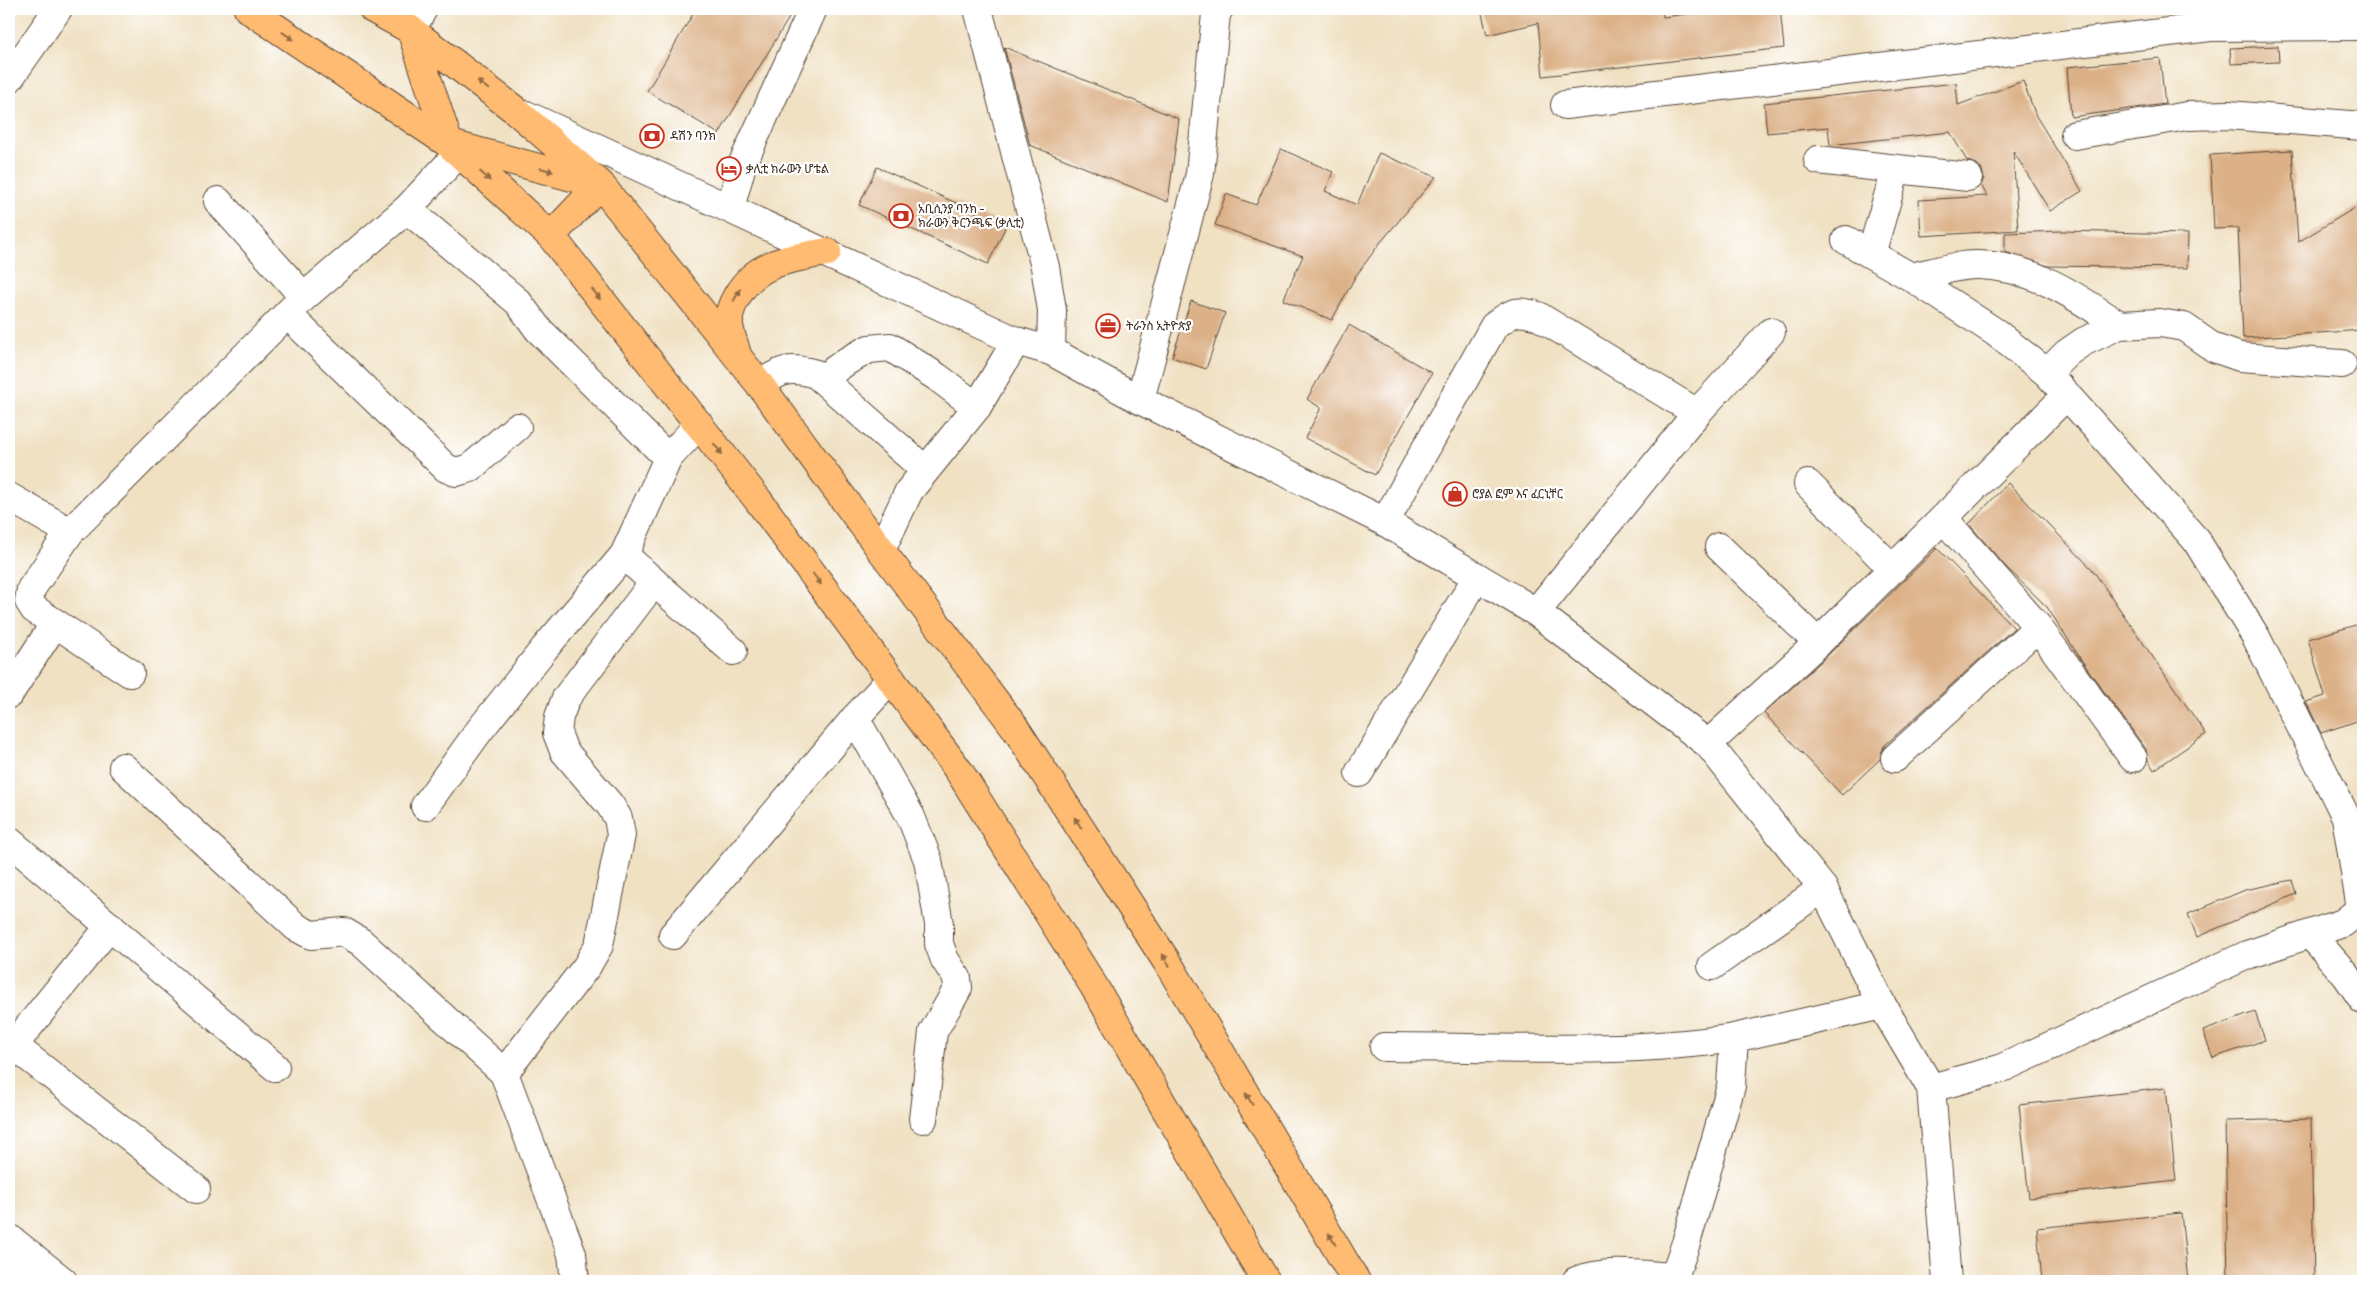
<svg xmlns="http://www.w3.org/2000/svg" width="2372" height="1290" font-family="Pangolin,'Noto Sans Ethiopic',sans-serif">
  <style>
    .building { fill: #dcb187 }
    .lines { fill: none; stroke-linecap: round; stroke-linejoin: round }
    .minor-casing { stroke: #564537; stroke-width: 30 }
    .major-casing { stroke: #564537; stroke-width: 30 }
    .minor { stroke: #fff; stroke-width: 28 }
    .major { stroke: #ffbb71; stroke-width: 28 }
    .oneway { fill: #936b43 }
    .labels { text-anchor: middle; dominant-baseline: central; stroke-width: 4.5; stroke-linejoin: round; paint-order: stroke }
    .poi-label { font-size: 12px; fill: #3b2a1e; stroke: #fff; text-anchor: start }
  </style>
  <rect width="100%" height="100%" fill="#fff"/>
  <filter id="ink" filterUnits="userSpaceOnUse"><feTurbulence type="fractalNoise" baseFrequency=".02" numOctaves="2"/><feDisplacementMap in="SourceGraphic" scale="10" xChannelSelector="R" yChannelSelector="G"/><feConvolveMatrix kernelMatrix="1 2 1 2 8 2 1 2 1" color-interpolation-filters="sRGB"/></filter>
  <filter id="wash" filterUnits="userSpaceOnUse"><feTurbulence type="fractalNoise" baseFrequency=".0096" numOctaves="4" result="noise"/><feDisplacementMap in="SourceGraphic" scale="20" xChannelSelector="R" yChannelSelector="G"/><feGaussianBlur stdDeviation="1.12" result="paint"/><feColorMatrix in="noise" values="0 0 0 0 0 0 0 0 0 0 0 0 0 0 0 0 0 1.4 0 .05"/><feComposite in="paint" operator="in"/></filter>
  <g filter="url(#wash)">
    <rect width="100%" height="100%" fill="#f0e1c3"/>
    <g id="blocks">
      <!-- building -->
      <g class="building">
        <polygon points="696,9 777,9 790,16 719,134 647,91"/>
        <polygon points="1481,9 1662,9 1663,17 1729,9 1780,9 1784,48 1543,76 1538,23 1487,35"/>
        <polygon points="2278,46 2279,62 2231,64 2230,48"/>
        <polygon points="1004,47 1179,119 1168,202 1030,145"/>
        <polygon points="2160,58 2165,104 2071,117 2067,67"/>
        <polygon points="2023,81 2036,116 2082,191 2050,211 2013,151 2018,230 1921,236 1919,200 1987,196 1981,185 1984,178 1982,170 1977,164 1967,161 1950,132 1830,145 1828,127 1767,133 1764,103 1956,83 1958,105"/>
        <polygon points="1281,149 1333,172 1325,191 1357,205 1379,153 1436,177 1380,243 1355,277 1332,320 1283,300 1303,256 1215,225 1226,194 1256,205"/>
        <polygon points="2292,150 2298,242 2363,203 2363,330 2243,338 2238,228 2214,229 2210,155"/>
        <polygon points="877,167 1006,226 988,264 859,205"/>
        <polygon points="2062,231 2188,234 2187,268 2048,266 2005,252 2005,233"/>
        <polygon points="1191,301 1225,313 1206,369 1172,357"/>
        <polygon points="1349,325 1432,373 1375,475 1305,438 1321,408 1307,399"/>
        <polygon points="2008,483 2092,569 2206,734 2154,770 2148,760 2146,749 2086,667 2047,607 2005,566 1969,524"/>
        <polygon points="1937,548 2014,628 1884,746 1880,759 1842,795 1764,713 1829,654"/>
        <polygon points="2359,624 2363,638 2363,719 2321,733 2306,702 2325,696 2308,639"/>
        <polygon points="2292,880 2296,894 2197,937 2188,914 2245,890"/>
        <polygon points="2255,1012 2265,1040 2213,1058 2203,1031"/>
        <polygon points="2166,1088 2176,1181 2029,1198 2019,1105"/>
        <polygon points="2311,1119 2314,1281 2228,1281 2225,1121"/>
        <polygon points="2181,1213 2188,1281 2042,1281 2037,1228"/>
      </g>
    </g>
  </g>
  <g filter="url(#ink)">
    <use href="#blocks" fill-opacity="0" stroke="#564537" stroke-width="1"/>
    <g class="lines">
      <!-- minor casing -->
      <g class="minor-casing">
        <g id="minor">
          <polyline points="978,9 1045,267 1052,310 1051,351"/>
          <polyline points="411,30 423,9"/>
          <polyline points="9,79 58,9"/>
          <polyline points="1565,105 2210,27 2363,26"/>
          <polyline points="526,115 1016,341 1051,351 1140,400 1385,522 1536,612 1708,744 1823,888 1882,1005 1931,1088 1947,1281"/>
          <polyline points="2075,135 2187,116 2228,115 2363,126"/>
          <polyline points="1818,160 1968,177"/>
          <polyline points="218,201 304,297"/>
          <polyline points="730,208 742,165 813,9"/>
          <polyline points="407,209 518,302 538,329 668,458"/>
          <polyline points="1846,240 1911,277 1995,332 2047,373 2196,540 2256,637 2346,817 2361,909"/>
          <polyline points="1871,254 1896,169"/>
          <path d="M1911,277C1931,273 1959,264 1979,265C2032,266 2076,296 2119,325"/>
          <polyline points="287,314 446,468 456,472 470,468 517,427"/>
          <polyline points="2047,373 2067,353 2083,342 2119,325 2160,323 2184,327 2214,348 2240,357 2342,364"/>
          <polyline points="822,379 847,361 869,349 890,347 937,377 977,407"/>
          <path d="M760,385C782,368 791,367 816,374L925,470"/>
          <polyline points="1140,400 1200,174 1216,14 1219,9"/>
          <polyline points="1808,484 1893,569"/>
          <polyline points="9,497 70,532 304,297 407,209 459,153"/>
          <polyline points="1944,519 2038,627 2133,758"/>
          <path d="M1385,522L1494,326C1513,312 1515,309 1538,316L1697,413"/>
          <polyline points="70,532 31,589 29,601 34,609 130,673"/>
          <polyline points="1719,547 1818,643"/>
          <polyline points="881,550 909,491 977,407 1016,341"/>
          <polyline points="654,582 733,651"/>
          <polyline points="1536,612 1697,413 1771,332"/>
          <polyline points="9,694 55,623"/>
          <polyline points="855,718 911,817 928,860 939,924 939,944 945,960 957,978 958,988 933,1032 923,1119"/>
          <polyline points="1708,744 1818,643 2067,395"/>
          <polyline points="1895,758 2038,627"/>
          <polyline points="123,767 296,927 311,935 344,932 361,942 504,1073 572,1254 575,1281"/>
          <polyline points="1359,773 1477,577"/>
          <polyline points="425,806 479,731 544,649 624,555 668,458 699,424"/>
          <polyline points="9,841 275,1067"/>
          <polyline points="673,935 855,718 891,679"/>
          <polyline points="2311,935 2346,975 2363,1000"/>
          <polyline points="1712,966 1823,888"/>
          <polyline points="13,1045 196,1189"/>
          <path d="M1384,1047C1500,1047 1619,1055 1734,1038"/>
          <polyline points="9,1051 110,926"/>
          <polyline points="504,1073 587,966 599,945 621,835 618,818 610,805 564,751 557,733 559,717 566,698 654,582 624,555"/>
          <polyline points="1931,1088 2000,1069 2247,955 2343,923 2363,907"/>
          <polyline points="9,1238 63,1281"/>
          <polyline points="9,1281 31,1255"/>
          <path d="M1576,1281C1607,1269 1641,1275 1674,1277"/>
          <polyline points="1675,1281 1674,1277 1686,1243 1731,1086 1734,1038 1882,1005"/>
        </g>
      </g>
      <!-- major casing -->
      <g class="major-casing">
        <g id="major">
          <polyline points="248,9 449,144 551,236 758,500 959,771 1095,988 1266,1281"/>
          <polyline points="373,9 411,30 515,110 600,184 760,385 881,550 1014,726 1169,965 1356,1281"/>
          <polyline points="411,30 449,144"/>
          <polyline points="454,145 594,183"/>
          <polyline points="551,236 600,184"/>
          <path d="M736,351C734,343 730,334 729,325C728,314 731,306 737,296C756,262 791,258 827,252"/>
        </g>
      </g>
      <!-- minor -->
      <use href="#minor" class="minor"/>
      <!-- major -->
      <use href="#major" class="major"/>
    </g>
    <!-- one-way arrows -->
    <defs><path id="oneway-solid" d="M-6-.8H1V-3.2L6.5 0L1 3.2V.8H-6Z" transform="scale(1.25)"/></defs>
    <g class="oneway">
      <use href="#oneway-solid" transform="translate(288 36) rotate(34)"/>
      <use href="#oneway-solid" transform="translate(483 85) rotate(-142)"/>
      <use href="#oneway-solid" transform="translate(547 170) rotate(15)"/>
      <use href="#oneway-solid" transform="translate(485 176) rotate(42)"/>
      <use href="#oneway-solid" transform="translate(596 294) rotate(52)"/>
      <use href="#oneway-solid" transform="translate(737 295) rotate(-60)"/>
      <use href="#oneway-solid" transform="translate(718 449) rotate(52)"/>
      <use href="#oneway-solid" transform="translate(817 579) rotate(53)"/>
      <use href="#oneway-solid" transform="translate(1078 823) rotate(-123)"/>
      <use href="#oneway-solid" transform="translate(1166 960) rotate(-122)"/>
      <use href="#oneway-solid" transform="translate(1249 1099) rotate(-121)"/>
      <use href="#oneway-solid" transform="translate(1332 1239) rotate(-121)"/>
    </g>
  </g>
  <!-- icons -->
  <defs>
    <g id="bank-ring" transform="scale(1.25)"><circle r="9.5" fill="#fff" stroke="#c8321e" stroke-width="1.5"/><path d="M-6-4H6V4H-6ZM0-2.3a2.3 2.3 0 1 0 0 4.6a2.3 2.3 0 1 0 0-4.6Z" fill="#c8321e"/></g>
    <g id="hotel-ring" transform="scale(1.25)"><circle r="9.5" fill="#fff" stroke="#c8321e" stroke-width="1.5"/><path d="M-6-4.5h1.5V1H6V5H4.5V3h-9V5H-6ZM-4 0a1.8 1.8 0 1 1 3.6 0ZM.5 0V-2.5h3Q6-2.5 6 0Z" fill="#c8321e"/></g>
    <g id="office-ring" transform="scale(1.25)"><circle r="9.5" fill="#fff" stroke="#c8321e" stroke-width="1.5"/><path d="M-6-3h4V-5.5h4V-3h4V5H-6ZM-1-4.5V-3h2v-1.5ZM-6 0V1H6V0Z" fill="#c8321e"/></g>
    <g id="shop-ring" transform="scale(1.25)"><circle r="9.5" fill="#fff" stroke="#c8321e" stroke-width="1.5"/><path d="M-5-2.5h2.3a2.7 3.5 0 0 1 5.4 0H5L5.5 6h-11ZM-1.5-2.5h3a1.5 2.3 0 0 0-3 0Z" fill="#c8321e"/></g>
  </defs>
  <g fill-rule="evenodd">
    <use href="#bank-ring" x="652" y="136"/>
    <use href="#hotel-ring" x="729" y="169"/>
    <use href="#bank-ring" x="901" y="216"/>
    <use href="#office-ring" x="1108" y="326"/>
    <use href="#shop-ring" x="1455" y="494"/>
  </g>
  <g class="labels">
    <!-- poi labels -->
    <g class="poi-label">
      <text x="670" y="136">ዳሽን ባንክ</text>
      <text x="746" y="169">ቃሊቲ ክራውን ሆቴል</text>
      <text x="918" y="209">አቢሲንያ ባንክ -<tspan x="918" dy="14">ክራውን ቅርንጫፍ (ቃሊቲ)</tspan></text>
      <text x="1126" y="326">ትራንስ ኢትዮጵያ</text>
      <text x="1472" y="494">ሮያል ፎም እና ፈርኒቸር</text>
    </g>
  </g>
  <!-- margin -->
  <rect width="2372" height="1290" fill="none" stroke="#fff" stroke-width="30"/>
</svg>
